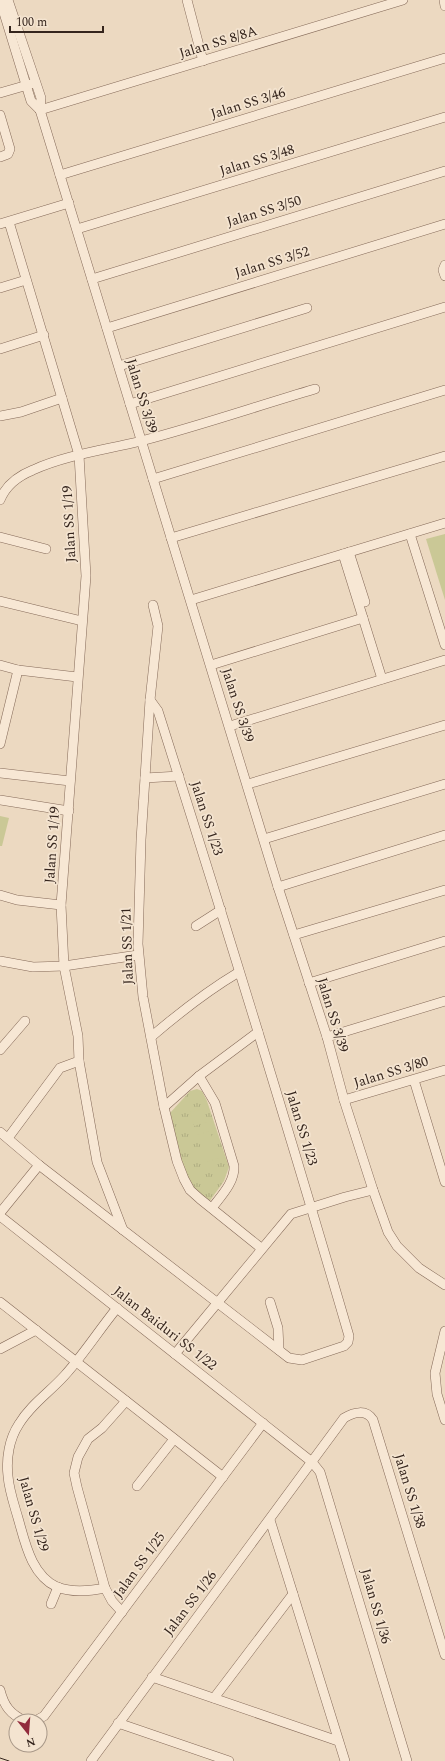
<svg xmlns="http://www.w3.org/2000/svg" width="445" height="1761" font-family="Spectral,serif">
  <style>
    .grass { fill: url(#grass-tufts) }
    .pitch { fill: #cac896 }
    .lines { fill: none; stroke-linecap: round; stroke-linejoin: round }
    .minor-casing { stroke: #856a59; stroke-width: 10 }
    .minor { stroke: #f7e7d4; stroke-width: 9 }
    .tram { stroke: #35251d; stroke-width: 1 }
    .labels { text-anchor: middle; dominant-baseline: central; stroke-width: 3.5; stroke-linejoin: round; paint-order: stroke }
    .street-label { font-size: 14px; fill: #35251d; stroke: #f4e4d0 }
  </style>
  <defs>
    <pattern id="grass-tufts" width="24" height="20" patternUnits="userSpaceOnUse"><rect width="24" height="20" fill="#cac896"/><path d="M3 7l-1-3M5 7V3M7 7l1-3M15 17l-1-3M17 17v-4M19 17l1-3" fill="none" stroke="#aeac81"/></pattern>
  </defs>
  <rect width="100%" height="100%" fill="#ecd9c1"/>
  <!-- grass -->
  <polygon class="grass" points="197,1089 202,1091 207,1101 229,1167 224,1181 209,1202 193,1190 180,1162 170,1113 190,1091"/>
  <!-- pitch -->
  <g class="pitch">
    <polygon points="445,534 445,600 426,539"/>
    <polygon points="0,816 9,818 2,846 0,846"/>
    <polygon points="203,1109 207,1122 194,1126 190,1112"/>
    <polygon points="210,1131 219,1158 206,1162 197,1135"/>
  </g>
  <g class="lines">
    <!-- minor casing -->
    <g class="minor-casing">
      <g id="minor">
        <polyline points="0,0 31,101 40,110"/>
        <polyline points="8,0 36,83 41,98 40,110 278,887 327,1037 344,1100 373,1190 388,1232 397,1246 419,1268 445,1285"/>
        <polyline points="187,0 203,61"/>
        <polyline points="444,0 445,6"/>
        <polyline points="0,93 31,84"/>
        <polyline points="40,110 403,0"/>
        <polyline points="0,115 10,149 8,154 0,157"/>
        <polyline points="60,175 445,58"/>
        <polyline points="9,222 79,455 86,576 61,905 64,966 78,1036 79,1061 97,1162 123,1230"/>
        <polyline points="0,224 69,203"/>
        <polyline points="77,229 445,117"/>
        <polyline points="445,265 443,270 445,276"/>
        <polyline points="92,279 445,171"/>
        <polyline points="0,288 26,280"/>
        <polyline points="107,328 445,224"/>
        <polyline points="0,349 44,335"/>
        <polyline points="119,366 307,308"/>
        <polyline points="130,404 445,307"/>
        <polyline points="0,416 21,412 62,398"/>
        <polyline points="153,479 445,390"/>
        <path d="M0,500C6,485 18,476 33,470C66,455 105,450 141,441C199,426 257,406 315,389"/>
        <polyline points="410,534 445,645"/>
        <polyline points="0,537 46,549"/>
        <polyline points="171,538 445,456"/>
        <polyline points="349,552 365,602"/>
        <polyline points="343,554 382,679"/>
        <polyline points="191,600 445,523"/>
        <polyline points="0,601 82,621"/>
        <polyline points="153,605 158,626 150,700 141,840 138,944 143,997 164,1107 177,1161 184,1179 190,1190 200,1199 261,1248"/>
        <polyline points="0,665 18,670 77,677"/>
        <polyline points="211,665 363,618"/>
        <polyline points="230,726 445,660"/>
        <polyline points="0,744 18,670"/>
        <polyline points="0,773 70,781"/>
        <polyline points="145,778 179,776"/>
        <polyline points="248,784 445,725"/>
        <polyline points="0,800 69,811"/>
        <polyline points="264,839 445,784"/>
        <polyline points="278,887 445,835"/>
        <polyline points="0,895 17,900 61,905"/>
        <polyline points="196,926 221,910"/>
        <polyline points="294,935 445,890"/>
        <polyline points="0,961 33,967 64,966 138,955"/>
        <polyline points="309,983 445,941"/>
        <path d="M151,1037C179,1013 207,991 239,972"/>
        <polyline points="327,1037 445,1001"/>
        <polyline points="0,1050 25,1021"/>
        <path d="M199,1076L215,1103L234,1166C235,1182 221,1196 212,1208"/>
        <polyline points="414,1080 445,1182"/>
        <polyline points="344,1100 445,1070"/>
        <polyline points="164,1107 199,1076 258,1032"/>
        <path d="M0,1132L39,1165L289,1358L302,1360L344,1346L348,1342L349,1336C288,1127 224,919 158,711L150,700"/>
        <polyline points="8,1138 60,1068 79,1061"/>
        <polyline points="0,1213 39,1165"/>
        <polyline points="0,1216 312,1462 320,1472 407,1761"/>
        <polyline points="0,1302 223,1477"/>
        <polyline points="270,1302 278,1328 279,1350"/>
        <polyline points="445,1331 435,1373 437,1394 445,1420"/>
        <polyline points="0,1349 36,1330"/>
        <polyline points="175,1354 291,1214 345,1197 373,1190"/>
        <polyline points="137,1486 174,1439"/>
        <polyline points="270,1520 345,1761"/>
        <path d="M105,1588C90,1591 72,1593 57,1587C31,1575 25,1542 18,1518C14,1504 9,1490 8,1476C6,1459 9,1439 19,1424C31,1404 50,1392 65,1375C84,1354 99,1330 117,1308"/>
        <polyline points="51,1604 58,1587"/>
        <polyline points="122,1612 112,1601 105,1588 77,1487 74,1473 78,1457 88,1439 102,1428 126,1401"/>
        <polyline points="152,1677 338,1741"/>
        <path d="M0,1690C4,1706 10,1714 25,1721"/>
        <polyline points="214,1698 293,1594"/>
        <polyline points="35,1721 44,1716 263,1423"/>
        <polyline points="118,1723 229,1761"/>
        <path d="M91,1761L344,1418C354,1412 366,1409 373,1420L445,1655"/>
      </g>
    </g>
    <!-- minor -->
    <use href="#minor" class="minor"/>
    <!-- tram -->
    <polyline class="tram" points="0,1758 9,1761"/>
  </g>
  <g class="labels">
    <!-- street labels -->
    <g class="street-label">
      <text transform="translate(218 42) rotate(-17)">Jalan SS 8/8A</text>
      <text transform="translate(248 103) rotate(-17)">Jalan SS 3/46</text>
      <text transform="translate(257 160) rotate(-17)">Jalan SS 3/48</text>
      <text transform="translate(264 211) rotate(-17)">Jalan SS 3/50</text>
      <text transform="translate(272 262) rotate(-17)">Jalan SS 3/52</text>
      <text transform="translate(142 396) rotate(73)">Jalan SS 3/39</text>
      <text transform="translate(69 524) rotate(-93)">Jalan SS 1/19</text>
      <text transform="translate(238 705) rotate(72)">Jalan SS 3/39</text>
      <text transform="translate(207 818) rotate(72)">Jalan SS 1/23</text>
      <text transform="translate(52 845) rotate(-86)">Jalan SS 1/19</text>
      <text transform="translate(127 946) rotate(-92)">Jalan SS 1/21</text>
      <text transform="translate(333 1015) rotate(73)">Jalan SS 3/39</text>
      <text transform="translate(391 1072) rotate(-17)">Jalan SS 3/80</text>
      <text transform="translate(302 1128) rotate(73)">Jalan SS 1/23</text>
      <text transform="translate(165 1328) rotate(38)">Jalan Baiduri SS 1/22</text>
      <text transform="translate(410 1491) rotate(73)">Jalan SS 1/38</text>
      <text transform="translate(34 1514) rotate(74)">Jalan SS 1/29</text>
      <text transform="translate(139 1565) rotate(-54)">Jalan SS 1/25</text>
      <text transform="translate(190 1603) rotate(-53)">Jalan SS 1/26</text>
      <text transform="translate(376 1606) rotate(74)">Jalan SS 1/36</text>
    </g>
  </g>
  <!-- north arrow -->
  <g transform="translate(28 1733) rotate(163)"><circle r="19" fill="#f4e4d0" stroke="#a89888"/>
  <path d="M0-3L7 15L0 10L-7 15Z" fill="#922b3c"/>
  <text y="-6" font-size="11" font-weight="bold" text-anchor="middle" fill="#35251d">N</text>
  </g>
  <!-- scale -->
  <path d="M10 26v6h93v-6" fill="none" stroke="#35251d" stroke-width="2"/>
  <text x="16" y="26" font-size="12" fill="#35251d" stroke="#f4e4d0" stroke-width="3" paint-order="stroke">100 m</text>
</svg>
